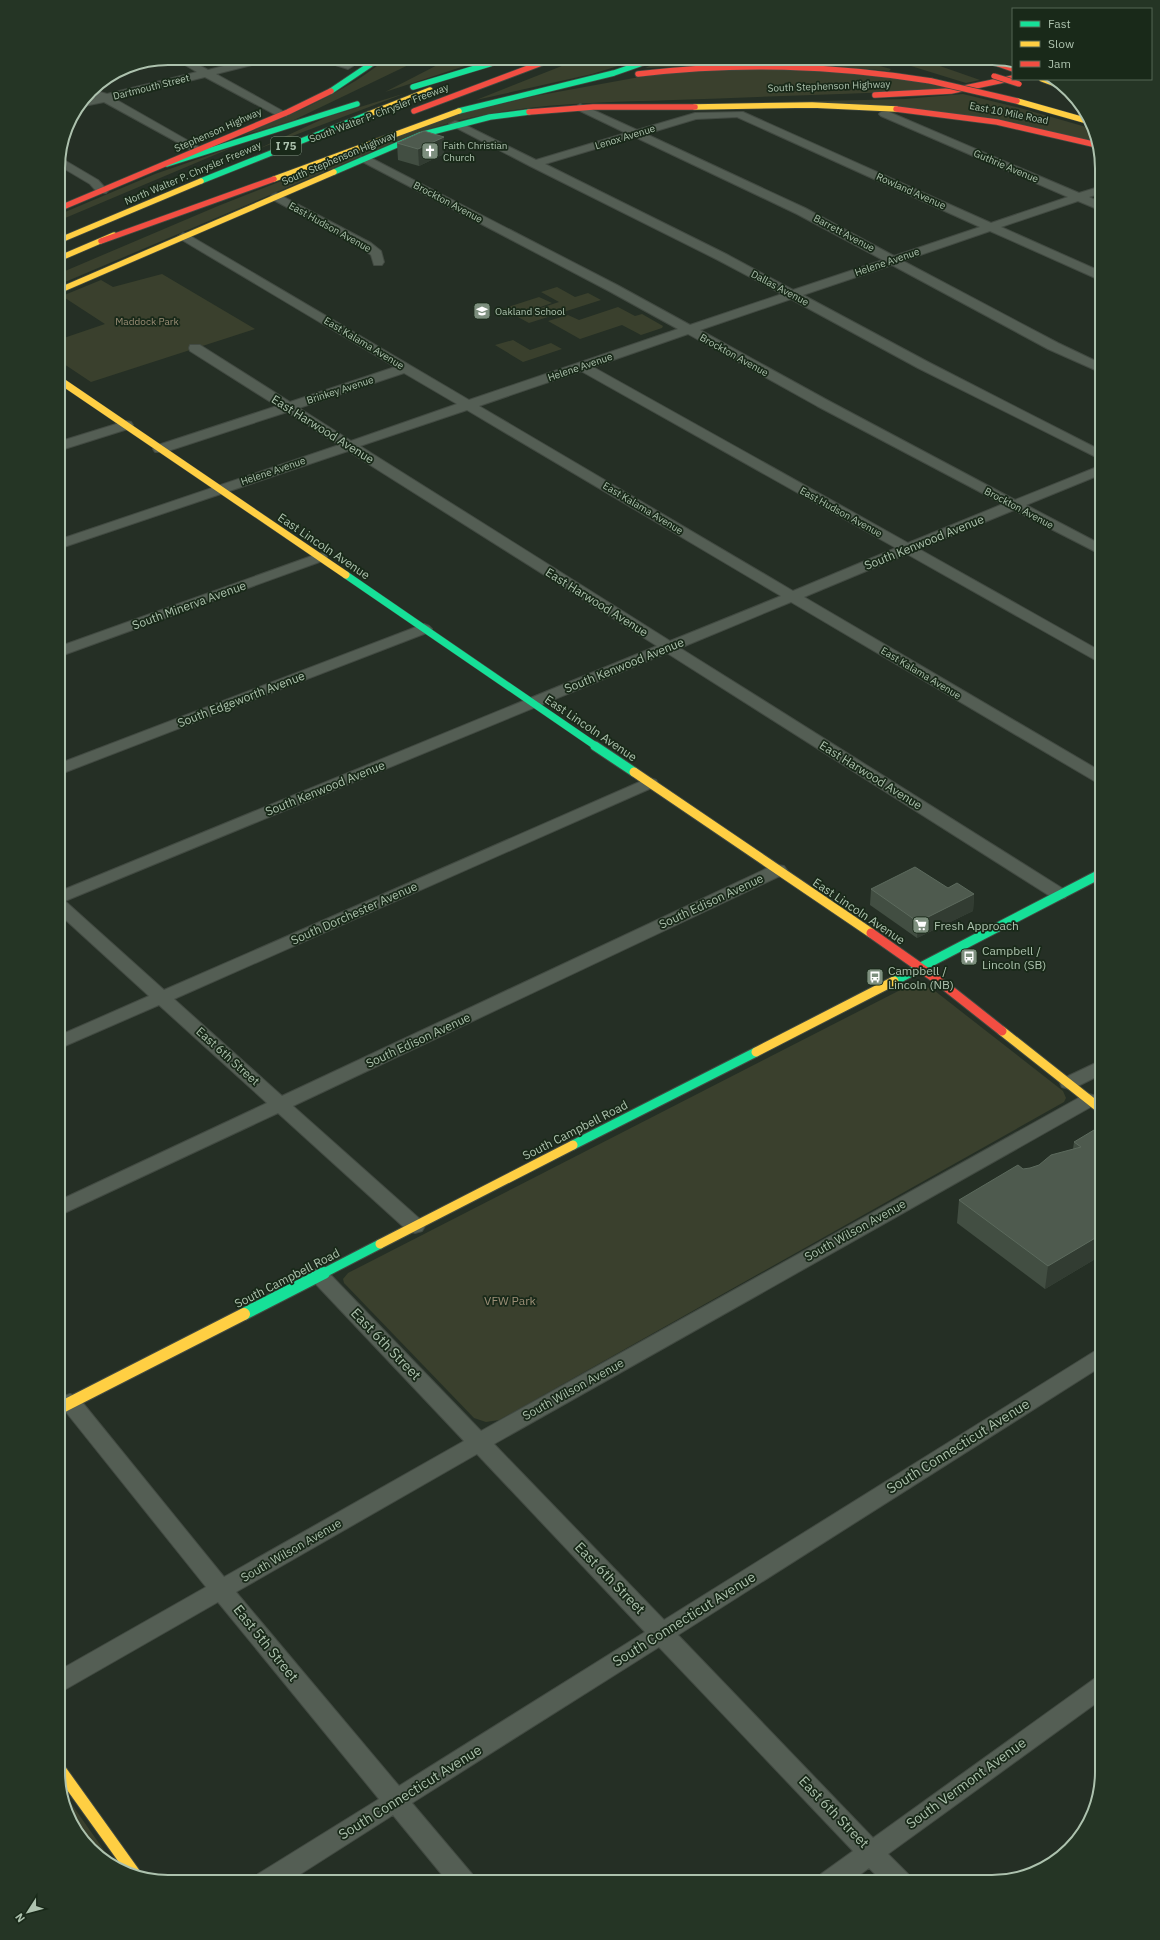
<svg xmlns="http://www.w3.org/2000/svg" width="1160" height="1940" font-family="'IBM Plex Sans',sans-serif">
  <style>
    .green { fill: #3a402d }
    .lines { fill: none; stroke-linecap: round; stroke-linejoin: round }
    .street-casing { stroke: #424a42; stroke-width: 2 }
    .fast-far3-casing { stroke: #424a42; stroke-width: 7 }
    .fast-far2-casing { stroke: #424a42; stroke-width: 8 }
    .fast-far1-casing { stroke: #424a42; stroke-width: 11 }
    .fast-casing { stroke: #424a42; stroke-width: 14 }
    .slow-far3-casing { stroke: #424a42; stroke-width: 7 }
    .slow-far2-casing { stroke: #424a42; stroke-width: 8 }
    .slow-far1-casing { stroke: #424a42; stroke-width: 11 }
    .slow-casing { stroke: #424a42; stroke-width: 14 }
    .jam-far1-casing { stroke: #424a42; stroke-width: 7 }
    .jam-casing { stroke: #424a42; stroke-width: 11 }
    .street { fill: #545e54; fill-rule: evenodd }
    .fast-far3 { stroke: #16e098; stroke-width: 5.5 }
    .fast-far2 { stroke: #16e098; stroke-width: 7 }
    .fast-far1 { stroke: #16e098; stroke-width: 9 }
    .fast { stroke: #16e098; stroke-width: 12 }
    .slow-far3 { stroke: #ffcf43; stroke-width: 5.5 }
    .slow-far2 { stroke: #ffcf43; stroke-width: 7 }
    .slow-far1 { stroke: #ffcf43; stroke-width: 9 }
    .slow { stroke: #ffcf43; stroke-width: 12 }
    .jam-far1 { stroke: #f24e42; stroke-width: 5.5 }
    .jam { stroke: #f24e42; stroke-width: 9 }
    .jam-bridge-casing { stroke: #414b41; stroke-width: 7; stroke-linecap: butt }
    .jam-bridge { stroke: #f24e42; stroke-width: 5.5 }
    .wall { fill: #424e42 }
    .shaded-wall { fill: #323c32 }
    .building { fill: #4e5a4e; stroke: #5c6a5d }
    .labels { text-anchor: middle; dominant-baseline: central; stroke-width: 3.5; stroke-linejoin: round; paint-order: stroke }
    .far-street-label { font-size: 10px; fill: #adc2ae; stroke: #192919 }
    .far-poi-label { font-size: 10px; fill: #adc2ae; stroke: #192919; text-anchor: start }
    .far-park-label { font-size: 10px; fill: #9b8e76; stroke: #192919 }
    .shield { fill: #192919; stroke: #819481; stroke-width: 1 }
    .shield-label { font-size: 11px; font-weight: bold; fill: #adc2ae }
    .street-label { font-size: 12px; fill: #adc2ae; stroke: #192919 }
    .poi-label { font-size: 12px; fill: #adc2ae; stroke: #192919; text-anchor: start }
    .park-label { font-size: 12px; fill: #9b8e76; stroke: #192919 }
    .near-street-label { font-size: 14px; fill: #adc2ae; stroke: #192919 }
    .rim { fill: none; stroke: #adc2ae; stroke-width: 2 }
  </style>
  <rect width="100%" height="100%" fill="#252f25"/>
  <!-- green -->
  <g class="green">
    <path d="M387,58H423L294,120L238,137C290,115 344,94 387,58Z"/>
    <polygon points="451,58 489,58 385,92"/>
    <polygon points="582,58 644,58 592,74 476,100"/>
    <polygon points="668,58 799,58 777,62 645,68"/>
    <polygon points="822,58 850,58 891,69 889,71 797,63 818,60"/>
    <polygon points="875,58 917,58 980,80 966,83 898,62"/>
    <path d="M709,68L823,69L919,82L947,88L919,91C837,94 756,97 674,100C583,103 495,103 409,136L58,285V274L218,206L401,134L459,114L535,96L634,78Z"/>
    <polygon points="406,93 258,149 327,117"/>
    <polygon points="963,94 1020,108 1093,129 1096,142 994,118 779,102 905,99"/>
    <polygon points="236,146 58,221 58,215 155,174"/>
    <polygon points="162,274 255,329 91,382 58,360 58,340 105,324 62,296 101,280 113,287"/>
    <polygon points="557,287 575,297 588,293 601,300 529,323 516,316 559,302 541,292"/>
    <polygon points="539,297 552,303 511,317 499,310"/>
    <polygon points="618,307 635,316 642,314 663,326 662,328 641,335 622,325 580,339 548,321 568,315 579,320"/>
    <polygon points="513,340 530,350 551,343 562,349 523,362 495,345"/>
    <polygon points="910,985 925,986 935,991 1063,1091 1066,1098 1064,1102 499,1420 486,1422 474,1418 344,1283 343,1279 348,1273"/>
    <polygon points="63,1792 115,1866 107,1864 69,1820"/>
  </g>
  <g class="lines">
    <!-- street casing -->
    <g class="street-casing">
      <g id="street">
        <polygon points="173,58 186,58 208,70 255,58 273,58 272,60 216,74 288,114 286,116 278,116 205,77 115,99 201,148 203,150 197,153 104,102 79,107 84,100 96,97 95,95 96,93 100,92 107,94 197,72"/>
        <polygon points="319,58 335,58 352,64 353,66 348,69 320,60"/>
        <path d="M580,104L637,130L695,113L743,112L991,223L1068,197L881,116L879,114L881,112H889L1079,193L1102,186V193L1089,197L1102,203V211L1078,201L1001,227L1102,272V281L990,231L903,261L1058,343L1102,364V373L1048,349L892,265L803,295L928,362L1102,451V460L918,368L791,299L700,330L827,400L1015,500L1102,465V474L1026,505L1102,545V555L1014,510L919,549L1102,652V663L1097,661L907,554L804,597L1102,772V784L1096,782L791,602L680,648L1065,890L1068,894L1065,898L1059,899L1053,898L667,653L65,901L164,990L644,780L650,778L656,780L658,783L656,786L174,999L282,1096L772,866L778,865L784,866L787,870L784,874L293,1106L422,1221L425,1226L422,1231L415,1233L408,1231L278,1113L58,1216V1201L267,1103L159,1005L58,1049V1036L149,996L58,913V892L657,646L348,451L58,549V540L339,445L287,412L165,452H155L153,449L155,446L277,406L190,351L189,348L190,345H200L290,402L395,367L177,237L183,233L187,234L469,400L678,329L609,291L361,161L359,159L361,157H369L617,285L690,325L782,294L718,260L530,166L449,124L455,121L459,122L536,160L626,133L576,109L575,107ZM737,117L980,227L894,256L805,208L646,134L696,119ZM635,137L797,214L883,260L793,290L726,254L545,164ZM688,334L817,406L1003,504L908,543L593,367ZM581,371L896,548L793,591L479,406ZM404,373L457,404L351,441L299,408ZM467,410L781,596L670,641L360,446Z"/>
        <polygon points="59,157 98,180 108,191 106,193 98,193 90,184 58,165"/>
        <polygon points="276,193 371,243 381,251 384,262 382,265 374,265 371,255 363,249 272,199 270,197 272,195"/>
        <polygon points="126,421 131,422 133,425 131,428 58,451 58,442"/>
        <polygon points="320,553 325,554 327,557 325,560 58,657 58,647"/>
        <polygon points="424,624 429,626 432,629 429,632 58,775 58,764"/>
        <polygon points="1102,1060 1102,1074 1076,1087 1069,1089 1062,1087 1060,1083 1062,1079"/>
        <path d="M1089,1094L1096,1096L1099,1100L1096,1104L494,1444L664,1620L1095,1351L1102,1349V1366L678,1635L873,1838L1094,1679L1102,1677V1699L888,1854L908,1874L912,1882H883L869,1868L850,1882H817L821,1874L853,1851L659,1647L412,1803L472,1874L476,1882H448L393,1815L288,1882H254L258,1874L379,1799L218,1602L66,1689L58,1691V1671L206,1587L62,1407L59,1402L62,1397L70,1394L78,1397L224,1577L464,1441L312,1280L309,1275L312,1270L319,1268L326,1270L481,1431L1082,1096ZM477,1454L645,1632L399,1786L236,1592Z"/>
      </g>
    </g>
    <!-- fast-far3 casing -->
    <g class="fast-far3-casing">
      <g id="fast-far3">
        <polyline points="413,87 509,58"/>
        <polyline points="331,91 380,58"/>
        <polyline points="459,111 614,73 657,58"/>
        <polyline points="167,164 357,104"/>
        <polyline points="334,172 420,135 490,117 529,112"/>
        <polyline points="201,181 369,114"/>
      </g>
    </g>
    <!-- fast-far2 casing -->
    <g class="fast-far2-casing">
      <polyline id="fast-far2" points="346,575 597,747"/>
    </g>
    <!-- fast-far1 casing -->
    <g class="fast-far1-casing">
      <g id="fast-far1">
        <polyline points="595,746 634,772"/>
        <polyline points="894,981 1102,873"/>
        <polyline points="573,1145 756,1052"/>
        <polyline points="322,1274 380,1244"/>
      </g>
    </g>
    <!-- fast casing -->
    <g class="fast-casing">
      <polyline id="fast" points="244,1314 324,1273"/>
    </g>
    <!-- slow-far3 casing -->
    <g class="slow-far3-casing">
      <g id="slow-far3">
        <polyline points="1042,79 1061,86"/>
        <polyline points="1017,101 1091,122"/>
        <polyline points="695,107 812,105 896,109"/>
        <polyline points="369,114 430,90"/>
        <polyline points="274,179 459,111"/>
        <polyline points="58,241 201,181"/>
        <polyline points="58,259 114,235"/>
        <polyline points="58,291 334,172"/>
      </g>
    </g>
    <!-- slow-far2 casing -->
    <g class="slow-far2-casing">
      <polyline id="slow-far2" points="58,379 346,575"/>
    </g>
    <!-- slow-far1 casing -->
    <g class="slow-far1-casing">
      <g id="slow-far1">
        <polyline points="634,772 871,933"/>
        <polyline points="1002,1031 1102,1110"/>
        <polyline points="756,1052 894,981"/>
        <polyline points="380,1244 573,1145"/>
      </g>
    </g>
    <!-- slow casing -->
    <g class="slow-casing">
      <g id="slow">
        <polyline points="58,1409 244,1314"/>
        <polyline points="58,1767 134,1873"/>
      </g>
    </g>
    <!-- jam-far1 casing -->
    <g class="jam-far1-casing">
      <g id="jam-far1">
        <polyline points="981,58 1013,69"/>
        <path d="M638,74C738,62 831,65 931,81"/>
        <polyline points="875,95 951,91 1013,78"/>
        <polyline points="896,109 997,122 1097,145"/>
        <polyline points="414,111 555,58"/>
        <polyline points="529,112 593,107 695,107"/>
        <polyline points="58,209 288,112 331,91"/>
        <polyline points="101,241 274,179"/>
      </g>
    </g>
    <!-- jam casing -->
    <g class="jam-casing">
      <polyline id="jam" points="871,933 935,978 1002,1031"/>
    </g>
    <!-- street -->
    <use href="#street" class="street"/>
    <!-- fast-far3 -->
    <use href="#fast-far3" class="fast-far3"/>
    <!-- fast-far2 -->
    <use href="#fast-far2" class="fast-far2"/>
    <!-- fast-far1 -->
    <use href="#fast-far1" class="fast-far1"/>
    <!-- fast -->
    <use href="#fast" class="fast"/>
    <!-- slow-far3 -->
    <use href="#slow-far3" class="slow-far3"/>
    <!-- slow-far2 -->
    <use href="#slow-far2" class="slow-far2"/>
    <!-- slow-far1 -->
    <use href="#slow-far1" class="slow-far1"/>
    <!-- slow -->
    <use href="#slow" class="slow"/>
    <!-- jam-far1 -->
    <use href="#jam-far1" class="jam-far1"/>
    <!-- jam -->
    <use href="#jam" class="jam"/>
    <!-- jam-bridge casing -->
    <g class="jam-bridge-casing">
      <g id="jam-bridge">
        <polyline points="994,76 1019,84"/>
        <polyline points="931,81 1017,101"/>
      </g>
    </g>
    <!-- jam-bridge -->
    <use href="#jam-bridge" class="jam-bridge"/>
  </g>
  <!-- wall -->
  <g class="wall">
    <polygon points="444,137 444,154 419,166 398,160 397,143"/>
    <polygon points="948,888 974,894 973,911 917,938 870,905 871,889"/>
    <polygon points="1102,1136 1102,1255 1045,1289 957,1223 959,1200 1023,1169 1030,1168 1039,1165 1073,1149 1074,1142"/>
  </g>
  <!-- shaded-wall -->
  <g class="shaded-wall">
    <polygon points="444,137 444,154 419,166 418,149"/>
    <polygon points="974,894 973,911 917,938 918,922"/>
    <polygon points="1102,1234 1102,1255 1045,1289 1048,1266"/>
  </g>
  <!-- building -->
  <g class="building">
    <polygon points="424,131 444,137 418,149 397,143"/>
    <polygon points="915,867 948,888 957,883 974,894 918,922 871,889"/>
    <polygon points="1094,1130 1102,1136 1102,1234 1048,1266 959,1200 1018,1165 1023,1169 1030,1168 1039,1165 1051,1155 1081,1147 1074,1142"/>
  </g>
  <!-- icons -->
  <defs>
    <g id="church-square" transform="scale(0.9)"><rect x="-9" y="-9" width="18" height="18" rx="4" fill="#7d8f7e" stroke="#192919"/><path d="M-1.2-6h2.4v3.5h3.3v2.4h-3.3V6h-2.4V-.1h-3.3v-2.4h3.3Z" fill="#fff"/></g>
    <g id="school-square" transform="scale(0.9)"><rect x="-9" y="-9" width="18" height="18" rx="4" fill="#7d8f7e" stroke="#192919"/><path d="M0-5L7-2L0 1L-7-2ZM-4 1L0 2.5L4 1V4Q0 6-4 4Z" fill="#fff"/></g>
    <g id="supermarket-square" transform="scale(0.9)"><rect x="-9" y="-9" width="18" height="18" rx="4" fill="#7d8f7e" stroke="#192919"/><path d="M-6-5.5h2.5l.6 2H6L4.5 2H-2.5L-4.4-4H-6ZM-1.5 3.2a1.3 1.3 0 1 0 .1 0ZM3 3.2a1.3 1.3 0 1 0 .1 0Z" fill="#fff"/></g>
    <g id="bus-square" transform="scale(0.9)"><rect x="-9" y="-9" width="18" height="18" rx="4" fill="#7d8f7e" stroke="#192919"/><path d="M-5-6H5V4H4V6H2V4H-2V6H-4V4H-5ZM-3.5-4V0h7V-4ZM-3.5 1.2v1.5H-2V1.2ZM2 1.2v1.5H3.5V1.2Z" fill="#fff"/></g>
  </defs>
  <g fill-rule="evenodd">
    <use href="#church-square" x="430" y="151"/>
    <use href="#school-square" x="482" y="311"/>
    <use href="#supermarket-square" x="921" y="925"/>
    <use href="#bus-square" x="969" y="957"/>
    <use href="#bus-square" x="875" y="977"/>
  </g>
  <g class="labels">
    <!-- far-street labels -->
    <g class="far-street-label">
      <text transform="translate(829 86) rotate(-2)">South Stephenson Highway</text>
      <text transform="translate(151 87) rotate(-14)">Dartmouth Street</text>
      <text transform="translate(379 113) rotate(-21)">South Walter P. Chrysler Freeway</text>
      <text transform="translate(1009 113) rotate(11)">East 10 Mile Road</text>
      <text transform="translate(218 130) rotate(-24)">Stephenson Highway</text>
      <text transform="translate(625 137) rotate(-17)">Lenox Avenue</text>
      <text transform="translate(339 158) rotate(-23)">South Stephenson Highway</text>
      <text transform="translate(1006 166) rotate(23)">Guthrie Avenue</text>
      <text transform="translate(193 173) rotate(-23)">North Walter P. Chrysler Freeway</text>
      <text transform="translate(911 191) rotate(24)">Rowland Avenue</text>
      <text transform="translate(448 202) rotate(28)">Brockton Avenue</text>
      <text transform="translate(330 227) rotate(29)">East Hudson Avenue</text>
      <text transform="translate(844 233) rotate(28)">Barrett Avenue</text>
      <text transform="translate(887 262) rotate(-19)">Helene Avenue</text>
      <text transform="translate(780 288) rotate(28)">Dallas Avenue</text>
      <text transform="translate(364 343) rotate(31)">East Kalama Avenue</text>
      <text transform="translate(734 355) rotate(29)">Brockton Avenue</text>
      <text transform="translate(580 367) rotate(-19)">Helene Avenue</text>
      <text transform="translate(340 390) rotate(-18)">Brinkey Avenue</text>
      <text transform="translate(273 471) rotate(-19)">Helene Avenue</text>
      <text transform="translate(643 508) rotate(31)">East Kalama Avenue</text>
      <text transform="translate(1019 508) rotate(28)">Brockton Avenue</text>
      <text transform="translate(841 512) rotate(29)">East Hudson Avenue</text>
      <text transform="translate(921 673) rotate(31)">East Kalama Avenue</text>
    </g>
    <!-- far-poi labels -->
    <g class="far-poi-label">
      <text x="443" y="145">Faith Christian<tspan x="443" dy="12">Church</tspan></text>
      <text x="495" y="311">Oakland School</text>
    </g>
    <!-- far-park labels -->
    <g class="far-park-label">
      <text x="147" y="321">Maddock Park</text>
    </g>
    <!-- shield labels -->
    <rect class="shield" x="271" y="137" width="30" height="18" rx="3"/>
    <g class="shield-label">
      <text x="286" y="146">I 75</text>
    </g>
    <!-- street labels -->
    <g class="street-label">
      <text transform="translate(323 429) rotate(32)">East Harwood Avenue</text>
      <text transform="translate(924 542) rotate(-22)">South Kenwood Avenue</text>
      <text transform="translate(324 546) rotate(34)">East Lincoln Avenue</text>
      <text transform="translate(597 602) rotate(32)">East Harwood Avenue</text>
      <text transform="translate(189 605) rotate(-20)">South Minerva Avenue</text>
      <text transform="translate(624 665) rotate(-22)">South Kenwood Avenue</text>
      <text transform="translate(241 699) rotate(-21)">South Edgeworth Avenue</text>
      <text transform="translate(591 728) rotate(34)">East Lincoln Avenue</text>
      <text transform="translate(871 775) rotate(32)">East Harwood Avenue</text>
      <text transform="translate(325 788) rotate(-22)">South Kenwood Avenue</text>
      <text transform="translate(711 901) rotate(-25)">South Edison Avenue</text>
      <text transform="translate(859 911) rotate(34)">East Lincoln Avenue</text>
      <text transform="translate(354 913) rotate(-24)">South Dorchester Avenue</text>
      <text transform="translate(418 1040) rotate(-25)">South Edison Avenue</text>
      <text transform="translate(228 1056) rotate(42)">East 6th Street</text>
      <text transform="translate(575 1130) rotate(-27)">South Campbell Road</text>
      <text transform="translate(855 1230) rotate(-29)">South Wilson Avenue</text>
      <text transform="translate(287 1278) rotate(-27)">South Campbell Road</text>
      <text transform="translate(573 1389) rotate(-29)">South Wilson Avenue</text>
      <text transform="translate(291 1550) rotate(-30)">South Wilson Avenue</text>
    </g>
    <!-- poi labels -->
    <g class="poi-label">
      <text x="934" y="925">Fresh Approach</text>
      <text x="982" y="950">Campbell /<tspan x="982" dy="14">Lincoln (SB)</tspan></text>
      <text x="888" y="970">Campbell /<tspan x="888" dy="14">Lincoln (NB)</tspan></text>
    </g>
    <!-- park labels -->
    <g class="park-label">
      <text x="510" y="1300">VFW Park</text>
    </g>
    <!-- near-street labels -->
    <g class="near-street-label">
      <text transform="translate(386 1344) rotate(46)">East 6th Street</text>
      <text transform="translate(958 1446) rotate(-32)">South Connecticut Avenue</text>
      <text transform="translate(610 1578) rotate(46)">East 6th Street</text>
      <text transform="translate(684 1619) rotate(-32)">South Connecticut Avenue</text>
      <text transform="translate(266 1643) rotate(51)">East 5th Street</text>
      <text transform="translate(966 1783) rotate(-36)">South Vermont Avenue</text>
      <text transform="translate(410 1792) rotate(-32)">South Connecticut Avenue</text>
      <text transform="translate(834 1812) rotate(46)">East 6th Street</text>
    </g>
  </g>
  <!-- crop -->
  <path d="M0 0H1160V1940H0ZM168 65H992A103 103 0 0 1 1095 168V1772A103 103 0 0 1 992 1875H168A103 103 0 0 1 65 1772V168A103 103 0 0 1 168 65Z" fill="#253525" fill-rule="evenodd"/>
  <path class="rim" d="M168 65H992A103 103 0 0 1 1095 168V1772A103 103 0 0 1 992 1875H168A103 103 0 0 1 65 1772V168A103 103 0 0 1 168 65Z"/>
  <!-- legend -->
  <rect x="1012" y="8" width="140" height="72" fill="#192919" stroke="#546655"/>
  <rect x="1020" y="21" width="20" height="6" fill="#16e098" stroke="#546655"/>
  <text x="1048" y="28" font-size="12" fill="#adc2ae">Fast</text>
  <rect x="1020" y="41" width="20" height="6" fill="#ffcf43" stroke="#546655"/>
  <text x="1048" y="48" font-size="12" fill="#adc2ae">Slow</text>
  <rect x="1020" y="61" width="20" height="6" fill="#f24e42" stroke="#546655"/>
  <text x="1048" y="68" font-size="12" fill="#adc2ae">Jam</text>
  <!-- north arrow -->
  <g transform="translate(28 1912) rotate(234)" stroke="#192919" stroke-width="3" paint-order="stroke">
  <path d="M0-3L7 15L0 10L-7 15Z" fill="#adc2ae"/>
  <text y="-6" font-size="11" font-weight="bold" text-anchor="middle" fill="#adc2ae">N</text>
  </g>
</svg>
